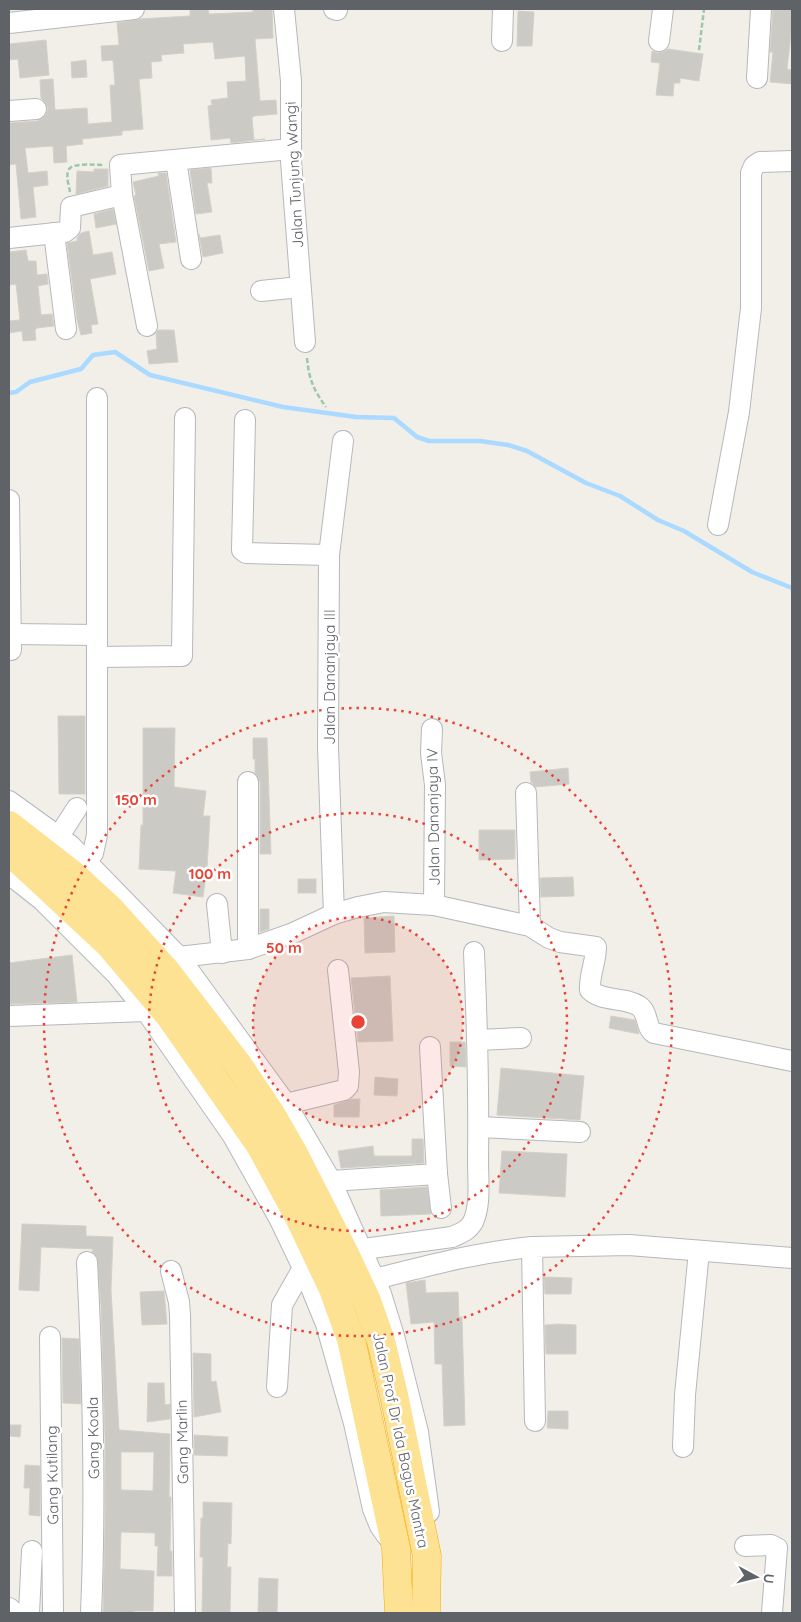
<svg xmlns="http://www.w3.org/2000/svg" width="801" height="1622" font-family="Quicksand,sans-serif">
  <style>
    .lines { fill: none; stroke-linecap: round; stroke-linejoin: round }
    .stream { stroke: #aadaff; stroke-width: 4.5 }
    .building { fill: #cccac5; stroke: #d6d1c6; fill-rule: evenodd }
    .minor-casing { stroke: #b5b8bc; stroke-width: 22 }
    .highway-casing { stroke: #f9ab00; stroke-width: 29 }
    .path { stroke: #9cc7a9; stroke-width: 2.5; stroke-dasharray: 5 2.5; stroke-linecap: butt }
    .minor { stroke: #fff; stroke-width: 20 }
    .highway { stroke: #fde293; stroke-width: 28 }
    .ring { fill: none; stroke: #ea4335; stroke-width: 2.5; stroke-dasharray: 2.5 5 }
    .labels { text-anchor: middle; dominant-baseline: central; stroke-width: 5; stroke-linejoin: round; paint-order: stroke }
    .street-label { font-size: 15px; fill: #5f6368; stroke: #fff }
    .centre { fill: #ea4335; stroke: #fff; stroke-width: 2.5 }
    .ring-label { font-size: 15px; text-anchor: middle; font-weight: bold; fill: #ea4335; stroke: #fff; stroke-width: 5; stroke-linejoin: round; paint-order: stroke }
  </style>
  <rect width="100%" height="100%" fill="#f1efe8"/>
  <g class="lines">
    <!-- stream -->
    <polyline class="stream" points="9,393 16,392 30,382 81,369 93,355 115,352 150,375 283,407 356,417 394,418 417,437 429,441 480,441 508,445 527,451 586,483 620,496 658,520 684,531 752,572 792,588"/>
  </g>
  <!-- building -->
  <g class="building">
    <polygon points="190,9 208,9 209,14 253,12 253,9 272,9 273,38 255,39 260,101 276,100 277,114 254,116 252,118 254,140 265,139 231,143 230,138 211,140 208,106 212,105 211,100 228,98 227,82 246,81 245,56 215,59 213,42 183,44 184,53 161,55 162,61 151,62 152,78 139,79 143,129 122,131 122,135 82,139 83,144 66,146 67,162 54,163 53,146 25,148 28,173 47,171 48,185 33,187 36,217 21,219 16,164 9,165 9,123 37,121 42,119 46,115 48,108 45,102 41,98 40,80 53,79 55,110 87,108 88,124 112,122 110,85 115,85 113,60 102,61 101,46 119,45 117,23 139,19 190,16"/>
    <polygon points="773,9 792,9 792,25 787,69 792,70 792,84 770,82 773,52 770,52"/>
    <polygon points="518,11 534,12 532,46 517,46"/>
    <polygon points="46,40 49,75 20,78 18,59 9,60 9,44"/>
    <polygon points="668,49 703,54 699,81 680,78 680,83 674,83 673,96 656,95 660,63 651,62 652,51 658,53 663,52"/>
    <polygon points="86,60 87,77 72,78 71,62"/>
    <polygon points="211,168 212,183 207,183 212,212 196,214 190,170"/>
    <polygon points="94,169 108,169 108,186 76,194 77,171 94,172"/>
    <polygon points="158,173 166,173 176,242 159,244 164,268 149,271 134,196 136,195 133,182 159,176"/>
    <polygon points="113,209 116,224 96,228 94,214"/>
    <polygon points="89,231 93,255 112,252 116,274 90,279 98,324 91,325 92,333 81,335 77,320 67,243 77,241 77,238 81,233"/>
    <polygon points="199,234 200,238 220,235 223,253 203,257"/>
    <polygon points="26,250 28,261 36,261 37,275 47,274 48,284 38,286 41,315 52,314 54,326 37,328 35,330 36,340 23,341 22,331 9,333 9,321 20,320 16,284 9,285 9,252"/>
    <polygon points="158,330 174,330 178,362 149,364 147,351 157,349 156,333"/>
    <polygon points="58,716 85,716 85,794 59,794"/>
    <polygon points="143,728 175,728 174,787 206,791 203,816 210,816 207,868 203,897 173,893 176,871 139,869 141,825 143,825"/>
    <polygon points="253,738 267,738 271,854 260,854 260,782 258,777 255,773 255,759 253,759"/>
    <polygon points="568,768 569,784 536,787 531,782 530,772"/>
    <polygon points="479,830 515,830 515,859 479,860"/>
    <polygon points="573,877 574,896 541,897 540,878"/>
    <rect x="298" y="879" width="18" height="14"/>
    <polygon points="260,909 269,909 269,929 260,932"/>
    <polygon points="394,916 395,952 365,953 364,918"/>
    <polygon points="72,955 77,1002 9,1004 9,963"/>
    <polygon points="390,976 393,1041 358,1042 351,978"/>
    <polygon points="611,1016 635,1020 639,1034 609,1028"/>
    <polygon points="450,1042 465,1042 466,1067 450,1066"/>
    <polygon points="501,1068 584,1076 580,1120 497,1115"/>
    <polygon points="375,1077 398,1079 397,1096 374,1095"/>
    <polygon points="352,1099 360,1099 359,1117 334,1117 334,1105"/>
    <polygon points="412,1139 423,1139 424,1163 341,1168 338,1151 373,1146 374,1156 412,1156"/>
    <polygon points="502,1151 567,1154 565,1197 499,1193"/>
    <polygon points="427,1187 431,1214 381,1216 380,1190"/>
    <path d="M22,1224L86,1226V1236L113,1237L111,1290L119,1430L170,1434L169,1497H171L170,1551H172V1576H157L158,1546H155V1533L121,1532L120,1569L154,1571L153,1611H134V1613H103L105,1525V1437L101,1305L97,1256L92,1252L93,1249L41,1247L39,1291L19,1290ZM121,1452H154L153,1491L121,1490Z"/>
    <polygon points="544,1277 572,1278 571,1294 545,1294"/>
    <polygon points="425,1280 426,1293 458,1292 459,1317 462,1317 465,1425 444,1426 442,1364 435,1364 434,1322 411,1324 406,1283"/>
    <polygon points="164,1291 167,1324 142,1325 140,1292"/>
    <polygon points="558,1324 576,1325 576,1354 546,1354 545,1325"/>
    <polygon points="62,1338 79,1339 81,1404 63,1403"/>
    <polygon points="193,1353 211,1354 211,1382 216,1381 221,1412 194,1417"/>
    <polygon points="148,1383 164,1383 165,1405 170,1404 170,1419 147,1422"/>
    <polygon points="548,1411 568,1411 568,1429 547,1428"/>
    <polygon points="9,1425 21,1425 20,1437 9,1436"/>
    <polygon points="194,1435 228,1437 227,1456 194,1455"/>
    <polygon points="25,1465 40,1466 40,1516 29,1515 30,1488 24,1488"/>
    <polygon points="203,1502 232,1503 231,1544 228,1543 227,1567 231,1567 230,1613 202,1613 203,1557 200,1557 201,1518 203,1518"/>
    <polygon points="259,1578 278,1579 277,1613 258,1613"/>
  </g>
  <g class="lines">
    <!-- minor casing -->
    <g class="minor-casing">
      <g id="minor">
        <polyline points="284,9 291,81 291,161 305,342"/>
        <polyline points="334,9 337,10"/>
        <polyline points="9,23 134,9"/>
        <polyline points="502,41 503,9"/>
        <polyline points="659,41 663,9"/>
        <polyline points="757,78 761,9"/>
        <polyline points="9,111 36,109"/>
        <polyline points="176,160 191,259"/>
        <polyline points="54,233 66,329"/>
        <polyline points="9,238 65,232 70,228 71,207 122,195"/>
        <polyline points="261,291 300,287"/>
        <polyline points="147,326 122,195 120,165 291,149"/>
        <polyline points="245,420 242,550 246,553 329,555"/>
        <polyline points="9,500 11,650"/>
        <polyline points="718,525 739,412 751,308 751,173 754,166 760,162 792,161"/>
        <polyline points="11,634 97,635"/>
        <polyline points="97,657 182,656 185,418"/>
        <polyline points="432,729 431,753 435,785 434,905"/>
        <polyline points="526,793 530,926"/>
        <polyline points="9,801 70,845 179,957 286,1104 331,1181 381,1294 394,1336 418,1432 429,1512"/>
        <polyline points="59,836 77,808"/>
        <polyline points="87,861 93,853 97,835 97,398"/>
        <polyline points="9,874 42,900 117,975 146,1011 233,1136 279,1218 303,1268 326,1324 354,1423 373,1509 380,1526 387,1536"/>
        <polyline points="217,904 222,953"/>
        <polyline points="334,914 328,747 329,555 343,441"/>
        <polyline points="248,949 248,782"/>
        <path d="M179,957L248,949L291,934L334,914L358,907L384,902L434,905L530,926L549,938L560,942L596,947C596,962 589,975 590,990C602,1002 626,997 639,1006C649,1013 645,1027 654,1033L792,1061"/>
        <polyline points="9,1016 146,1011"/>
        <polyline points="478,1040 521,1038"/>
        <polyline points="430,1047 437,1174 441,1208"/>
        <polyline points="286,1104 344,1090 348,1086 349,1072 338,970"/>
        <polyline points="479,1127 580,1132"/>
        <polyline points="331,1181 437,1174"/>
        <path d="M349,1251L452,1237C461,1233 468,1231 473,1222C481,1205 478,1180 478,1161C479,1092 477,1022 474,952"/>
        <path d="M87,1262C93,1379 96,1496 91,1613"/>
        <polyline points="171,1271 179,1302 180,1315 185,1613"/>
        <path d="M375,1279C427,1266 478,1252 532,1247"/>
        <polyline points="50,1337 53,1613"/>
        <polyline points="277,1387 282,1305 303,1268"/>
        <polyline points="535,1421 532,1247 629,1245 792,1258"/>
        <polyline points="683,1447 685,1395 699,1251"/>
        <polyline points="745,1546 771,1545 777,1548 772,1613"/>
        <polyline points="9,1608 15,1613"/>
        <polyline points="29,1613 32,1551"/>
      </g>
    </g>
    <!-- highway casing -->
    <g class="highway-casing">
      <g id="highway">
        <polyline points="9,825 72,874 109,908 166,971 239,1066 271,1114 294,1154 344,1252 367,1301 381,1341 394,1395 427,1556 426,1613"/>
        <polyline points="9,853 21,862 109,944 169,1015 260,1145 298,1215 333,1289 351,1339 396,1548 399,1613"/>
      </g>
    </g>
    <!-- path -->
    <g class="path">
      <polyline points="699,50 704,9"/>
      <path d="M70,192C69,186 66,177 68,171C70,162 96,165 103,165"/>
      <path d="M307,358C309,379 313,389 326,407"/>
    </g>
    <!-- minor -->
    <use href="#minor" class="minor"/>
    <!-- highway -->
    <use href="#highway" class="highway"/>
  </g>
  <!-- distance rings -->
  <circle cx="358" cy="1022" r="105" fill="#ea4335" fill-opacity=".12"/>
  <g class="ring">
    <circle cx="358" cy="1022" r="105"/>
    <circle cx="358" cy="1022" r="209"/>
    <circle cx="358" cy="1022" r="314"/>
  </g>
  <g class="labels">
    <!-- street labels -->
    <g class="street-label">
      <text transform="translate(294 175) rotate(-93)">Jalan Tunjung Wangi</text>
      <text transform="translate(329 677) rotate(-90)">Jalan Dananjaya III</text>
      <text transform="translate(433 817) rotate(-91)">Jalan Dananjaya IV</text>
      <text transform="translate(93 1438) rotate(-91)">Gang Koala</text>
      <text transform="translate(401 1440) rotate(78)">Jalan Prof Dr Ida Bagus Mantra</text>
      <text transform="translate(182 1442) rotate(-91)">Gang Marlin</text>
      <text transform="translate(52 1475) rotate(-91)">Gang Kutilang</text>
    </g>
  </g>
  <circle cx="358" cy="1022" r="8" class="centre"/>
  <g class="ring-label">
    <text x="136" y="805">150 m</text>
    <text x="210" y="879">100 m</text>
    <text x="284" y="953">50 m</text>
  </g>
  <!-- border -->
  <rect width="801" height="1622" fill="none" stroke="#5f6368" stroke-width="20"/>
  <!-- north arrow -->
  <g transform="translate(756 1577) rotate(97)" stroke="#ffffff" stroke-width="4" paint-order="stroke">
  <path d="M0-4L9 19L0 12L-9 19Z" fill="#5f6368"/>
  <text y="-8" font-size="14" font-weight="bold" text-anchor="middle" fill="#5f6368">U</text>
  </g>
</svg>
